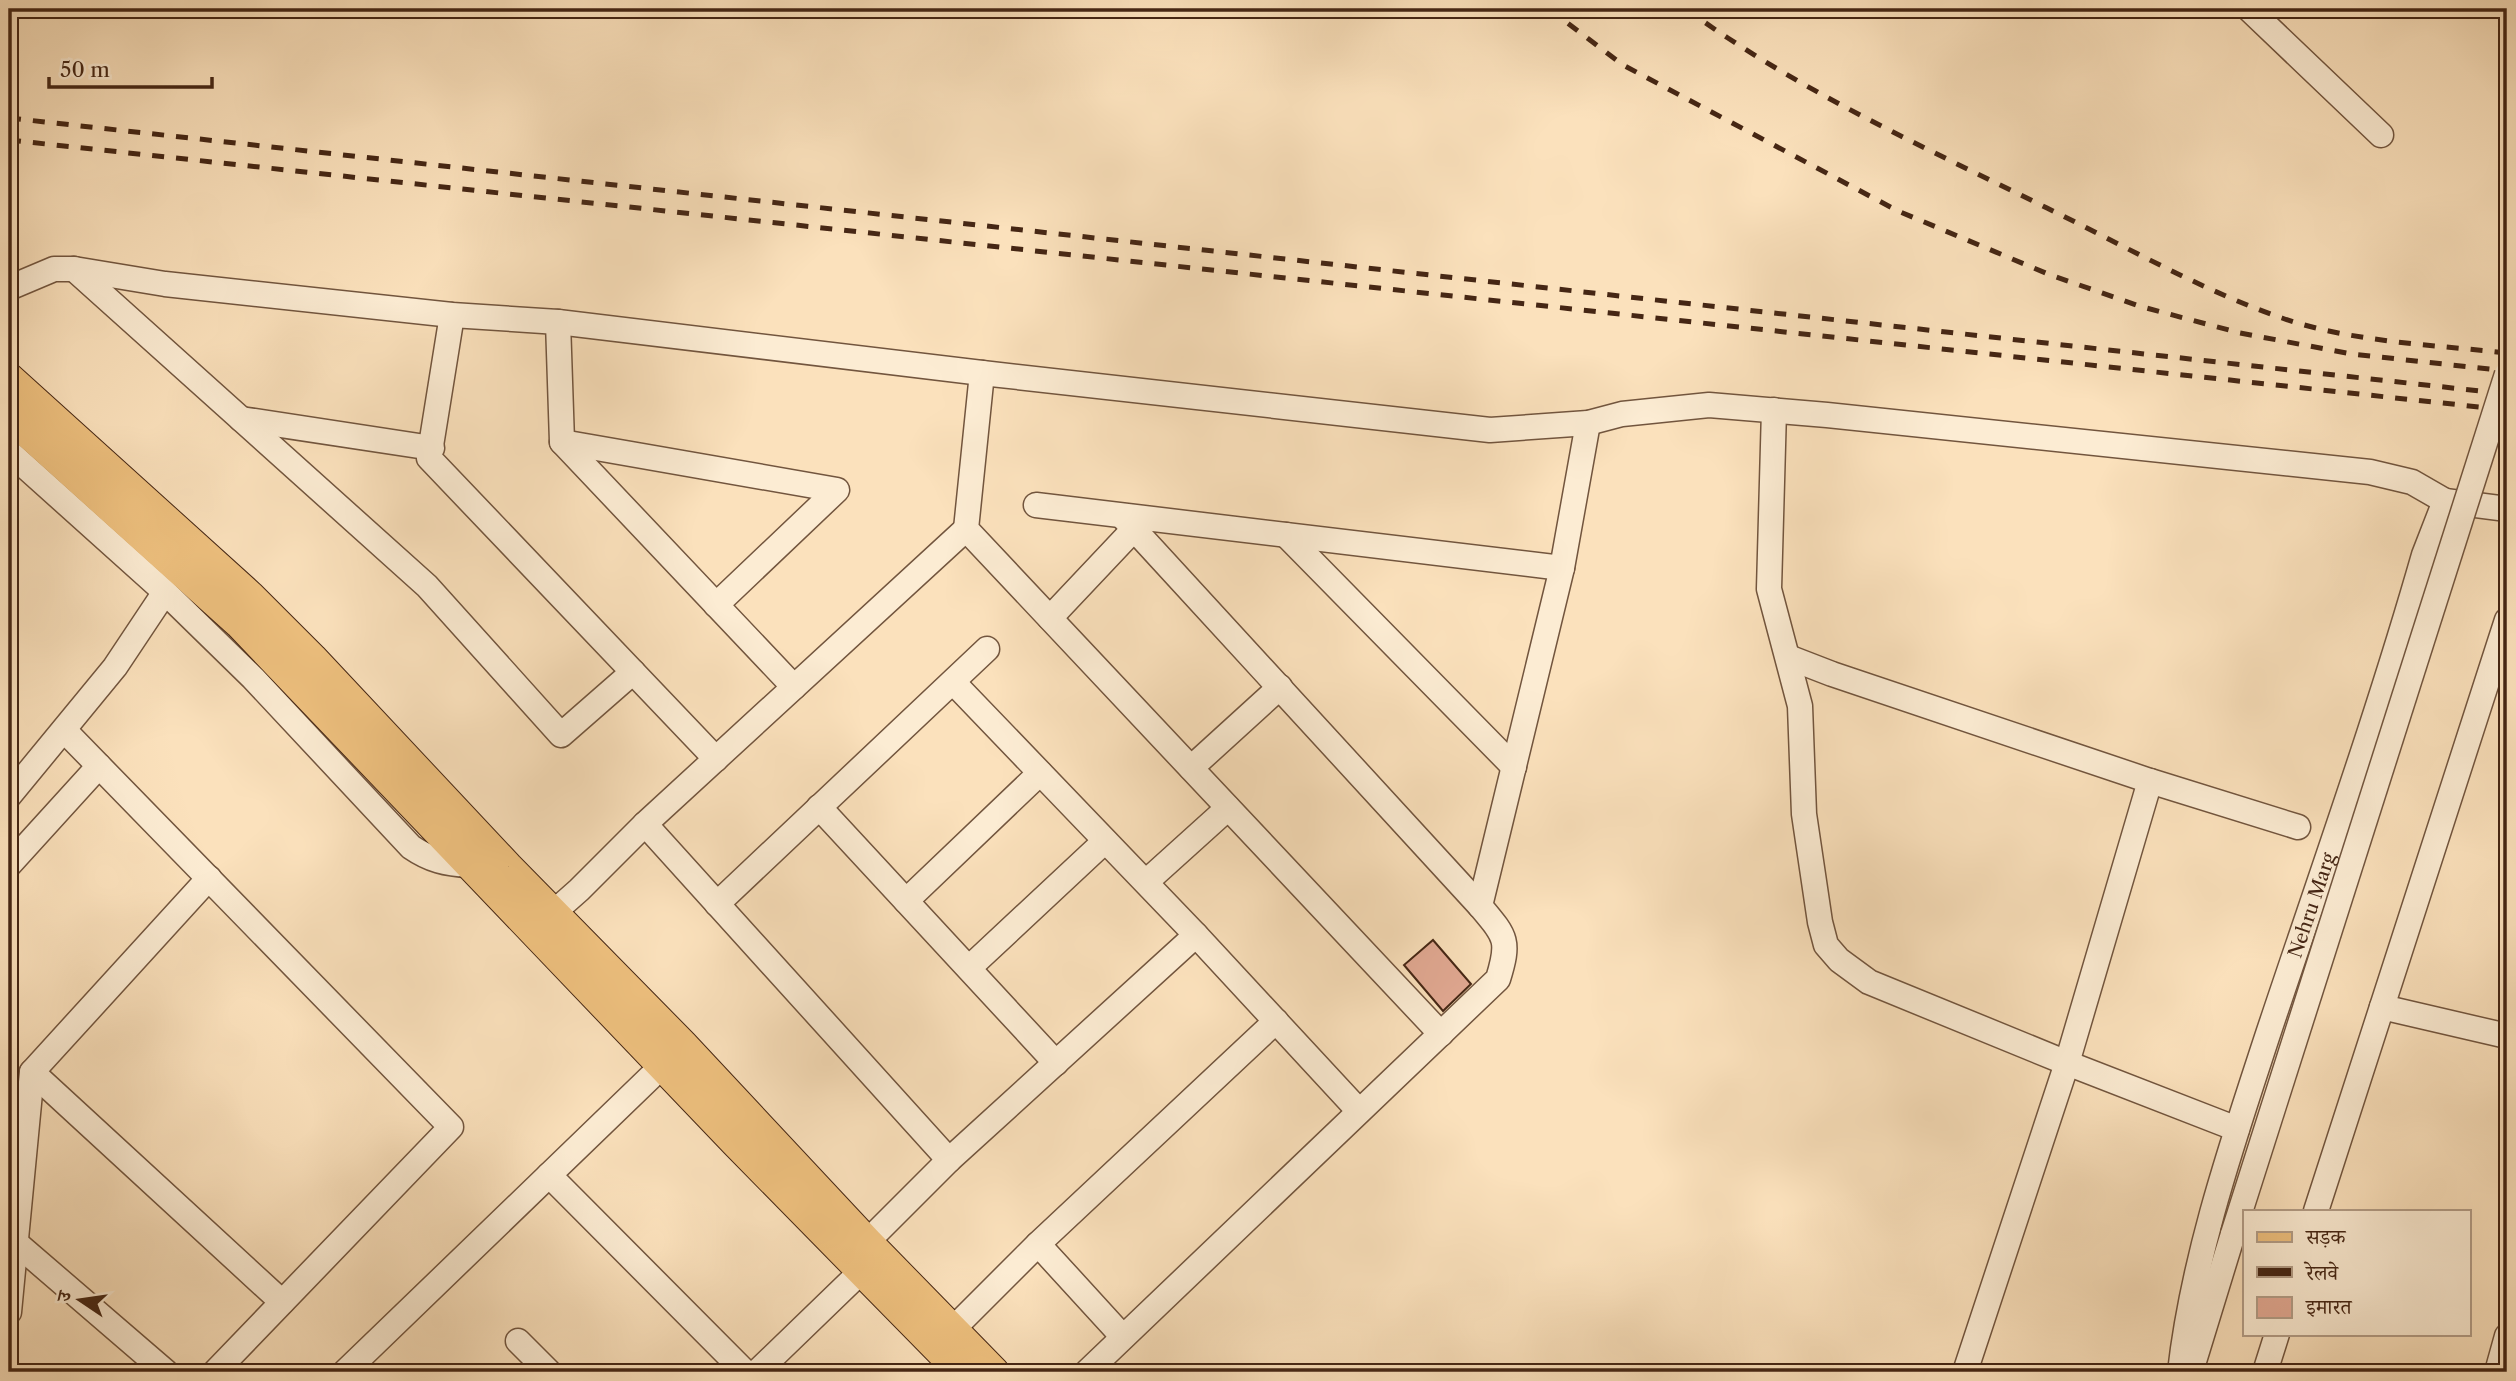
<svg xmlns="http://www.w3.org/2000/svg" width="2516" height="1381" font-family="'Libre Caslon Text','Noto Serif Devanagari',serif">
<style>
.building{fill:#e2a993;stroke:#452614;stroke-width:2}
.lines{fill:none;stroke-linecap:round;stroke-linejoin:round}
.minor-casing{stroke:#72553e;stroke-width:27}
.major-casing{stroke:#452614;stroke-width:32}
.minor{stroke:#fcecd3;stroke-width:24}
.major{stroke:#eec07e;stroke-width:30}
.rail{stroke:#452614;stroke-width:5;stroke-dasharray:12 12;stroke-linecap:butt}
.minor-bridge-casing{stroke:#72553e;stroke-width:27;stroke-linecap:butt}
.minor-bridge{stroke:#fcecd3;stroke-width:24}
.labels{text-anchor:middle;dominant-baseline:central;stroke-width:7;stroke-linejoin:round;paint-order:stroke}
.street-label{font-size:19px;fill:#452614;stroke:#fcecd3}
</style>
<rect width="100%" height="100%" fill="#fbe1bc"/>
<filter id="stains"><feTurbulence type="fractalNoise" baseFrequency=".00286" numOctaves="4"/><feColorMatrix values="0 0 0 0 .2 0 0 0 0 .09 0 0 0 0 .02 0 0 0 .5 -.17"/></filter>
<radialGradient id="worn" r=".72"><stop offset=".6" stop-color="#630" stop-opacity="0"/><stop offset="1" stop-color="#630" stop-opacity=".3"/></radialGradient>
<path class="building" d="M1433,940L1471,984L1443,1011L1404,965Z"/>
<g class="lines">
<g class="minor-casing">
<g id="minor">
<path d="M2249,9L2381,135"/>
<path d="M74,269L427,586L561,735L633,672"/>
<path d="M9,288L54,269H74L165,284L452,315L558,322L982,373L1490,430L1588,423L1622,414L1709,405L1827,415L2370,472L2412,482L2445,501"/>
<path d="M452,315L429,458L716,759"/>
<path d="M558,322L562,442L794,687"/>
<path d="M982,373L966,529L1441,1034"/>
<path d="M1774,410L1769,589L1800,706L1804,814L1820,922L1826,945L1839,960L1869,982L2067,1063L2237,1129"/>
<path d="M241,419L432,448"/>
<path d="M562,442L837,490L716,605"/>
<path d="M9,452L165,592L253,678L411,847C430,860 446,864 469,865"/>
<path d="M1036,505L1562,568"/>
<path d="M1122,516L1480,906"/>
<path d="M1286,535L1514,767"/>
<path d="M1050,618L1134,529"/>
<path d="M1788,657L1832,674L2150,781L2298,827"/>
<path d="M953,682L1196,935L1359,1111"/>
<path d="M64,730L451,1127L215,1372"/>
<path d="M1191,768L1280,687"/>
<path d="M9,796L115,667L165,592"/>
<path d="M819,807L1056,1063"/>
<path d="M645,824L949,1160"/>
<path d="M9,865L99,766"/>
<path d="M1146,882L1228,808"/>
<path d="M906,901L1040,773"/>
<path d="M717,904L987,649"/>
<path d="M553,913L579,890L645,824L966,529"/>
<path d="M969,968L1105,841"/>
<path d="M2382,1007L2507,1036"/>
<path d="M32,1072L282,1302"/>
<path d="M549,1175L745,1372"/>
<path d="M2316,1211L2507,620"/>
<path d="M15,1242L166,1372"/>
<path d="M867,1242L949,1160L1196,935"/>
<path d="M1038,1244L1123,1337"/>
<path d="M9,1312L32,1072L209,878"/>
<path d="M953,1329L1038,1244L1276,1021"/>
<path d="M518,1341L549,1372"/>
<path d="M2191,1371L2233,1234"/>
<path d="M345,1372L662,1066"/>
<path d="M757,1372L875,1258"/>
<path d="M1087,1372L1498,979C1510,940 1506,937 1480,906L1562,568L1588,423"/>
<path d="M1965,1372L2067,1063L2150,781"/>
<path id="s1" d="M2180,1372C2193,1257 2232,1144 2268,1034C2321,875 2378,716 2424,555L2445,501L2507,509"/>
<path d="M2265,1372L2277,1334"/>
<path d="M2497,1372L2507,1336"/>
</g>
</g>
<g class="major-casing">
<path id="major" d="M9,378L250,596L312,658L508,867L682,1044L867,1242L994,1372
M9,416L239,623L736,1143L961,1372"/>
</g>
<use href="#minor" class="minor"/>
<use href="#major" class="major"/>
<path class="rail" d="M1549,9L1623,65L1898,211L2048,274L2139,306L2240,333L2352,354L2507,371
M1686,9C1797,90 1924,147 2047,208C2123,245 2203,291 2282,318C2350,342 2436,345 2507,353
M9,118L2507,394
M9,140L2507,410"/>
<g class="minor-bridge-casing">
<path id="minor-bridge" d="M2233,1234L2507,374"/>
</g>
<use href="#minor-bridge" class="minor-bridge"/>
</g>
<g class="labels">
<g class="street-label">
<text stroke="none"><textPath href="#s1" startOffset="486">Nehru Marg</textPath></text>
</g>
</g>
<rect width="2516" height="1381" fill="none" stroke="#fbe1bc" stroke-width="35"/>
<rect x="10" y="10" width="2495" height="1360" fill="none" stroke="#452614" stroke-width="3.5"/>
<rect x="18" y="18" width="2481" height="1346" fill="none" stroke="#452614" stroke-width="2"/>
<rect x="2243" y="1210" width="228" height="126" fill="#fcecd3" stroke="#b39d87" stroke-width="2"/>
<rect x="2257" y="1232" width="35" height="10" fill="#eec07e" stroke="#b39d87" stroke-width="2"/>
<text x="2306" y="1244" font-size="21" fill="#452614">सड़क</text>
<rect x="2257" y="1267" width="35" height="10" fill="#452614" stroke="#b39d87" stroke-width="2"/>
<text x="2306" y="1280" font-size="21" fill="#452614">रेलवे</text>
<rect x="2257" y="1297" width="35" height="21" fill="#e2a993" stroke="#b39d87" stroke-width="2"/>
<text x="2306" y="1314" font-size="21" fill="#452614">इमारत</text>
<g transform="translate(80 1300) rotate(283)" stroke="#fcecd3" stroke-width="5" paint-order="stroke">
<path d="M0-5L12 26L0 18L-12 26Z" fill="#452614"/>
<text y="-10" font-size="19" font-weight="bold" text-anchor="middle" fill="#452614">उ</text>
</g>
<path d="M49 77v10h163v-10" fill="none" stroke="#452614" stroke-width="3.5"/>
<text x="60" y="77" font-size="21" fill="#452614" stroke="#fcecd3" stroke-width="5" paint-order="stroke">50 m</text>
<rect width="100%" height="100%" filter="url(#stains)"/>
<rect width="100%" height="100%" fill="url(#worn)"/>
</svg>
